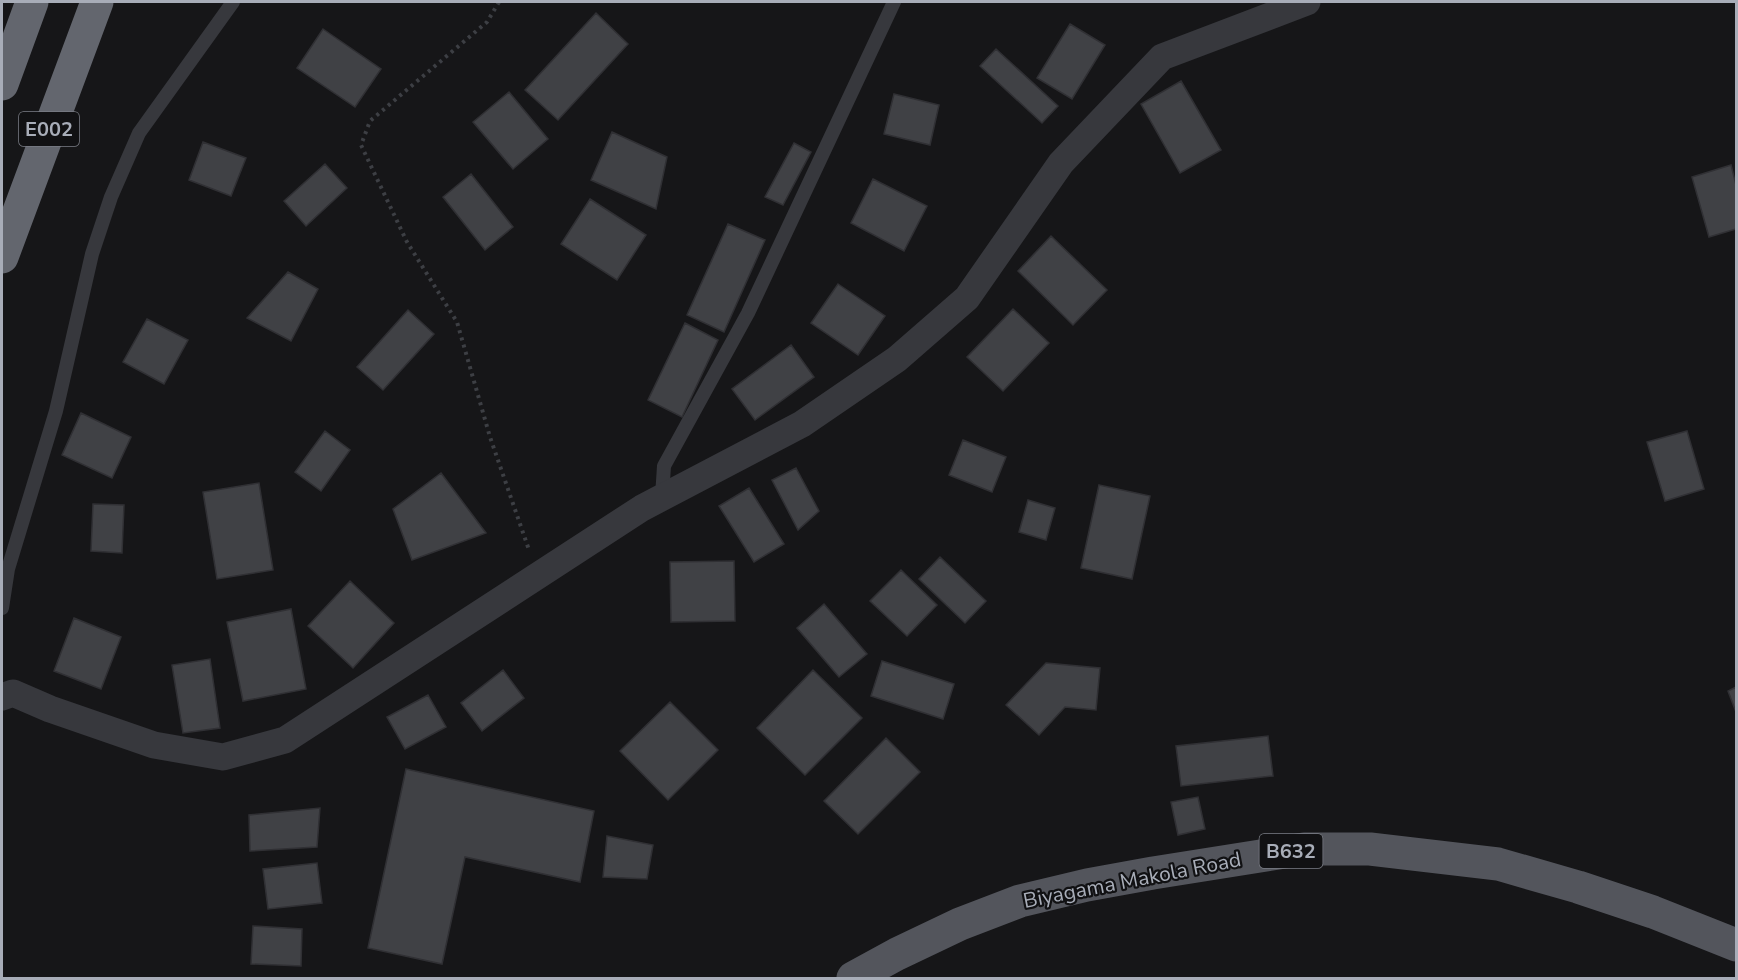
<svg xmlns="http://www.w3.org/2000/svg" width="1738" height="980" font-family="'Nunito Sans',sans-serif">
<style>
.building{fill:#404145;stroke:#303034;stroke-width:1.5}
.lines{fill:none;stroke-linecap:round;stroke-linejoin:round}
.path{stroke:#3d3f44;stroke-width:4;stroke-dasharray:3 4.5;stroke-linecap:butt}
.service{stroke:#37383d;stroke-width:14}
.minor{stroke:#37383d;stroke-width:27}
.primary{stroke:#53555c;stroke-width:33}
.motorway{stroke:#63666e;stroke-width:33}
.labels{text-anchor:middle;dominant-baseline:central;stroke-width:4.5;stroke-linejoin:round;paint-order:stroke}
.shield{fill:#111113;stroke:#7b7e86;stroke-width:1.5}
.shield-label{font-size:20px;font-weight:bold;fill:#a8adb8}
.street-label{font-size:21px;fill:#a8adb8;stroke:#111113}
</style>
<rect width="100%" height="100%" fill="#161618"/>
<path class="building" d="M596,13L628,44L558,120L525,90Z
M1070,24L1105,45L1072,99L1037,78Z
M323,29L381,69L355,107L297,68Z
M996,49L1058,106L1042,123L980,66Z
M1181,81L1221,150L1180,173L1141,104Z
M509,92L548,139L513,169L473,122Z
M894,94L939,105L930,145L884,134Z
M612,132L667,157L656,209L591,180Z
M203,142L246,158L231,196L189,180Z
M794,143L811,152L783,205L765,197Z
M325,164L347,188L306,226L284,201Z
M1731,165L1736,185V229L1709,237L1692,177Z
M471,174L513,227L485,250L443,197Z
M873,179L927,206L904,251L851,223Z
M590,199L646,235L617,280L561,244Z
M728,224L765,240L724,332L687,315Z
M1051,236L1107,290L1073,325L1018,271Z
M288,272L318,289L291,341L247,318Z
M838,284L885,316L858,355L811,323Z
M1013,309L1049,343L1003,391L967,357Z
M408,310L434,334L383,390L357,367Z
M147,319L188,340L164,384L123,362Z
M685,323L718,340L682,417L648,400Z
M791,345L814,377L755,420L732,389Z
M81,413L131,437L112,478L62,455Z
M325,431L350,450L321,491L295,472Z
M1687,431L1704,489L1665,501L1647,442Z
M963,440L1006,457L992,492L949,475Z
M796,468L819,511L798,530L772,480Z
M441,473L486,533L412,560L393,509Z
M259,483L273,570L217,579L203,492Z
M1099,485L1150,496L1132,579L1081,568Z
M749,488L784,544L754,562L719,506Z
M1028,500L1055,508L1046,540L1019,532Z
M93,504L124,505L122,553L91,551Z
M940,557L986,601L965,623L919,579Z
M734,561L735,621L671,622L670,562Z
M901,570L937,605L907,636L870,601Z
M350,581L394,623L353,668L308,626Z
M824,604L867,654L839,677L797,628Z
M291,609L306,689L243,701L227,622Z
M74,618L121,637L101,689L54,671Z
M210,659L220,728L183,733L172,665Z
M882,661L954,684L943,719L871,696Z
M1046,663L1100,668L1096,710L1065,707L1039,735L1006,705Z
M503,670L524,698L482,731L461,703Z
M813,670L862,718L805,775L757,728Z
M1736,687V712L1728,691Z
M428,695L446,727L405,749L387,717Z
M670,702L718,750L668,800L620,751Z
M1268,736L1273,776L1181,786L1176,746Z
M886,738L920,772L858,834L824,801Z
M406,769L594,811L580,882L465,857L442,964L368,948Z
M1198,797L1205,829L1178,835L1171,802Z
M320,808L317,847L250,851L249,815Z
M607,836L653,845L647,879L603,877Z
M317,863L322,903L268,909L263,869Z
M253,926L302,929L301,966L251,964Z"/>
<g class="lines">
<path class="path" d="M499,2L487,22L370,121L361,145L407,242L457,322L490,437L529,550"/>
<path class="service" d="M662,497L664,466L748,313L894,2
M2,608L8,569L56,411L92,254L111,197L139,133L233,2"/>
<path class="minor" d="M2,697L13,693L50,709L154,745L223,757L285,740L642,508L802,424L897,359L967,298L1061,163L1162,57L1307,2"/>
<path class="primary" d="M853,978L897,954L960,924L1020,901L1087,885L1153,873L1304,849H1370L1498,864L1578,887L1653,912L1736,945"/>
<path class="motorway" d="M2,84L32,2
M2,257L97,2"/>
</g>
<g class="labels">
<g class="shield">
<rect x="19" y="112" width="60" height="34" rx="4.5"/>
<rect x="1259.5" y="834" width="63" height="34" rx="4.5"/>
</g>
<g class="shield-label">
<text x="49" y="129">E002</text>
<text x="1291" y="851">B632</text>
</g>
<g class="street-label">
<text transform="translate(1132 880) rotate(-11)">Biyagama Makola Road</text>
</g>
</g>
<rect width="1738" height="980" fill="none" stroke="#a8adb8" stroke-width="6"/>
</svg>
